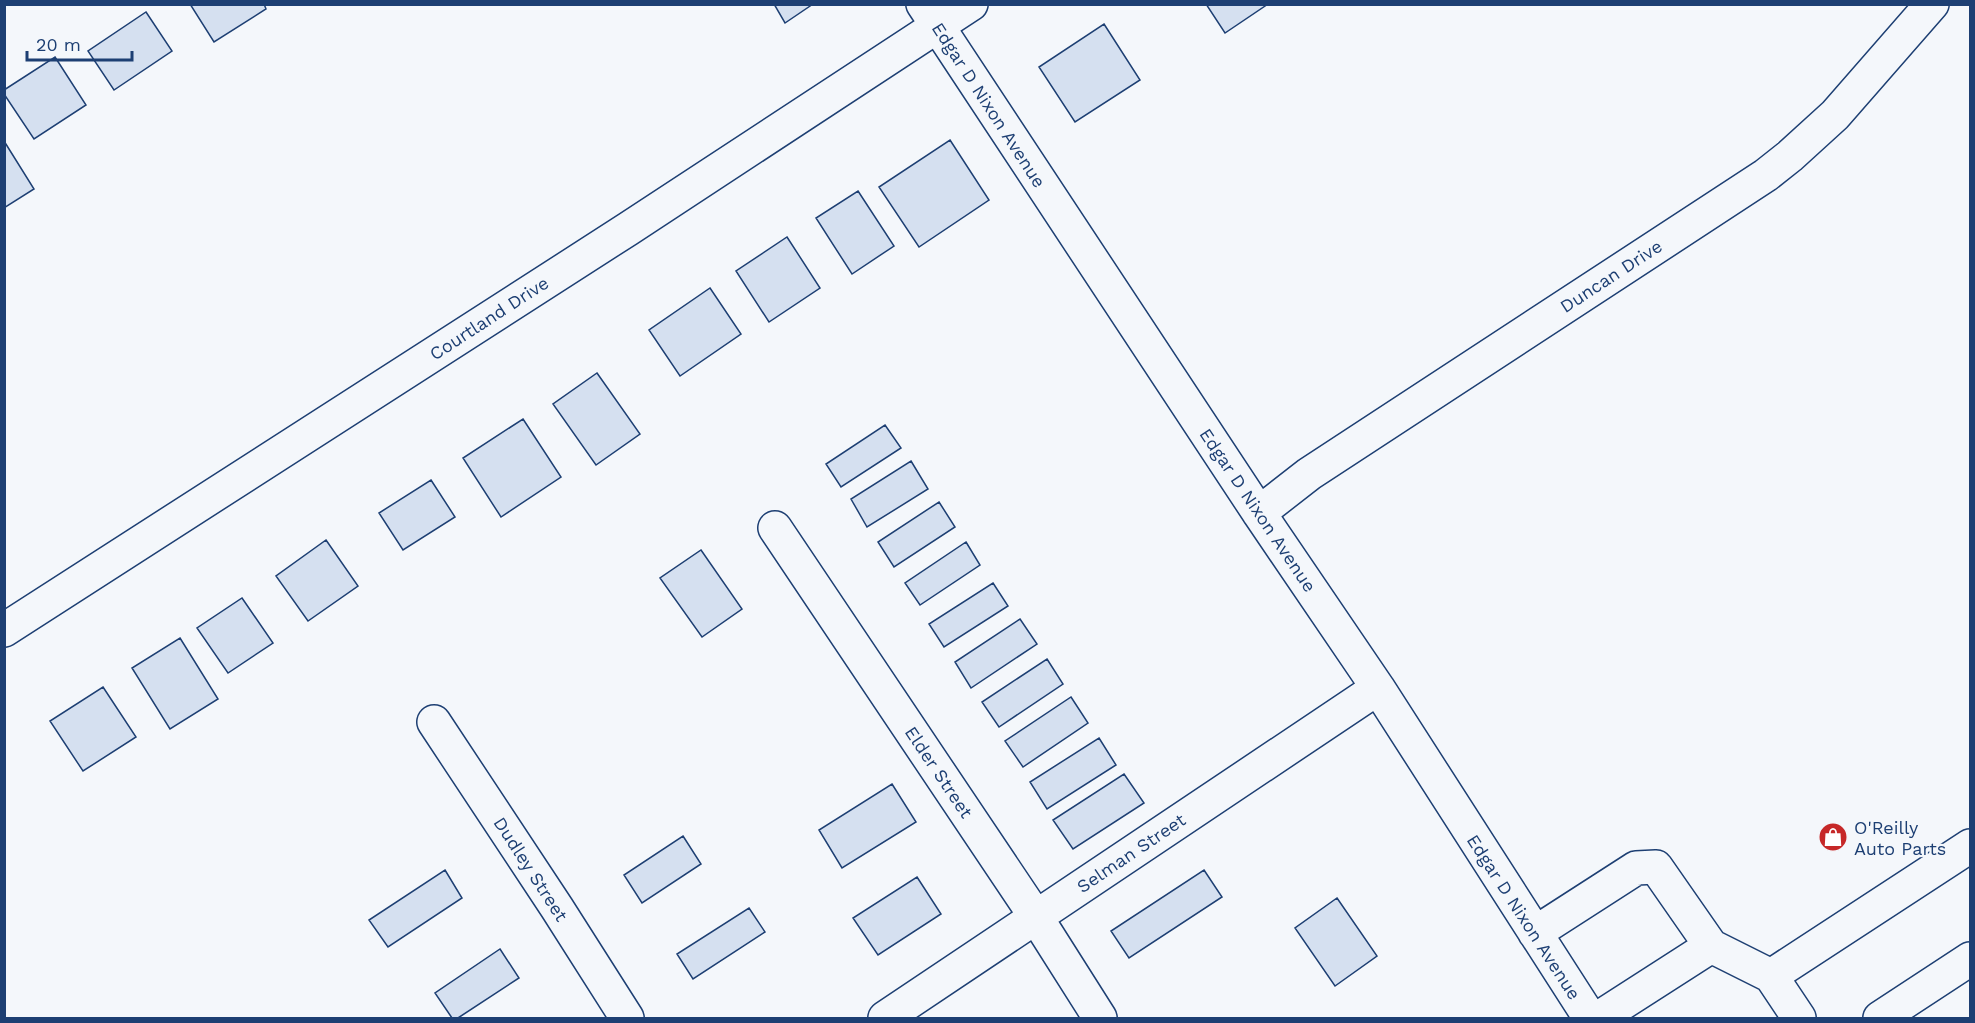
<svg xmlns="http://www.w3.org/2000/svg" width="1975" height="1023" font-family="'Work Sans',sans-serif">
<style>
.building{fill:#d5e0f0;stroke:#1d3f73;stroke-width:1.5}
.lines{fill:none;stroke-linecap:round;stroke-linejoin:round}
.minor-casing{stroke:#1d3f73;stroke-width:36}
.major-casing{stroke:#1d3f73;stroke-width:36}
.minor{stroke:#f4f7fb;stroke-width:33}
.major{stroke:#f4f7fb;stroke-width:33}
.labels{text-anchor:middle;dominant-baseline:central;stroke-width:4.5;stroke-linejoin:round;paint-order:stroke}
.street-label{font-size:18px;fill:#1d3f73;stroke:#f4f7fb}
.poi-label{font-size:18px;fill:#1d3f73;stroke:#f4f7fb;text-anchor:start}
</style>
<rect width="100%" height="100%" fill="#f4f7fb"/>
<path class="building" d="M190,4H264L266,9L214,42Z
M774,4H813L785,23Z
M1206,4H1268L1225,33Z
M146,12L172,51L114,90L88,51Z
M1104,24L1140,80L1075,122L1039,67Z
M55,57L86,105L34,139L4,94V90Z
M950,140L989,200L919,247L879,187Z
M4,141L34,189L4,208Z
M858,191L894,246L852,274L816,218Z
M787,237L820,288L769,322L736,271Z
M710,288L741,334L680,376L649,330Z
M597,373L640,434L596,465L553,404Z
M523,419L561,477L501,517L463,458Z
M885,425L901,448L841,487L826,464Z
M911,461L928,489L867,527L851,499Z
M431,480L455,517L403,550L379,513Z
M939,502L955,527L894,567L878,542Z
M326,540L358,586L308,621L276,576Z
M966,542L980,565L920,605L905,583Z
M701,550L742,609L702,637L660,578Z
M993,583L1008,606L944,647L929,624Z
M242,598L273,643L228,673L197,628Z
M1020,619L1037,644L971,688L955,662Z
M180,638L218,699L170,729L132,668Z
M1047,659L1063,684L999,727L982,702Z
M103,687L136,737L83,771L50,721Z
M1071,697L1088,723L1023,767L1005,741Z
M1099,738L1116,765L1047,809L1030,782Z
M1124,774L1144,803L1073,849L1053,820Z
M892,784L916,822L842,868L819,830Z
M683,836L701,864L642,903L624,875Z
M445,870L462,898L388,947L369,920Z
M1204,870L1222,897L1129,958L1111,931Z
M917,877L941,914L878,955L853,918Z
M1337,898L1377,956L1335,986L1295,928Z
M749,908L765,932L693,979L677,954Z
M500,949L519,978L458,1018H452L435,993Z"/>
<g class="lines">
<g class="minor-casing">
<path id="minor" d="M923,4L1259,513L1378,688L1590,1018
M1259,513L1309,474L1766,175L1790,156L1835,115L1932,4
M775,528L1036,917L1100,1018
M4,630L628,229L971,4
M434,722L557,908L627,1018
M1535,933L1636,868L1656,867L1711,946
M885,1018L1378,688
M1599,1018L1711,946L1771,976
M1799,1018L1771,976L1970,846"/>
</g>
<g class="major-casing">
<path id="major" d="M1880,1018L1970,959"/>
</g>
<use href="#minor" class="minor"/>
<use href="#major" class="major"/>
</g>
<defs>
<g id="shop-disc" transform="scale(1.5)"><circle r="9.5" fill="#c62828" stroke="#f4f7fb"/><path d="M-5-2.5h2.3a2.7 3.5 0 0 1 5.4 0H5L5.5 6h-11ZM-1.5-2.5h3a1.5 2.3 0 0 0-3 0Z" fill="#fff"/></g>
</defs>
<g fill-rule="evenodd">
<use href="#shop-disc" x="1833" y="837"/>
</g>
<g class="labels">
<g class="street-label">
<text transform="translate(989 105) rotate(57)">Edgar D Nixon Avenue</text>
<text transform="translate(1611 276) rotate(-33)">Duncan Drive</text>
<text transform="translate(489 318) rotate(-33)">Courtland Drive</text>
<text transform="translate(1258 510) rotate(56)">Edgar D Nixon Avenue</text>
<text transform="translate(939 772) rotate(56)">Elder Street</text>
<text transform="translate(1131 853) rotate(-34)">Selman Street</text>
<text transform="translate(531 869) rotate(57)">Dudley Street</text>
<text transform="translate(1524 917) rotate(57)">Edgar D Nixon Avenue</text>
</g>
<g class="poi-label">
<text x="1854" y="827">O'Reilly<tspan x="1854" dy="21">Auto Parts</tspan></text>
</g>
</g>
<rect width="1975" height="1023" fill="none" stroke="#1d3f73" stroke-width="12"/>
<path d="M27 51v9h105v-9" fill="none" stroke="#1d3f73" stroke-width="3"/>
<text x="36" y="51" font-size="18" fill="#1d3f73" stroke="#f4f7fb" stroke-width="4.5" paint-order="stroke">20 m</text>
</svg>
